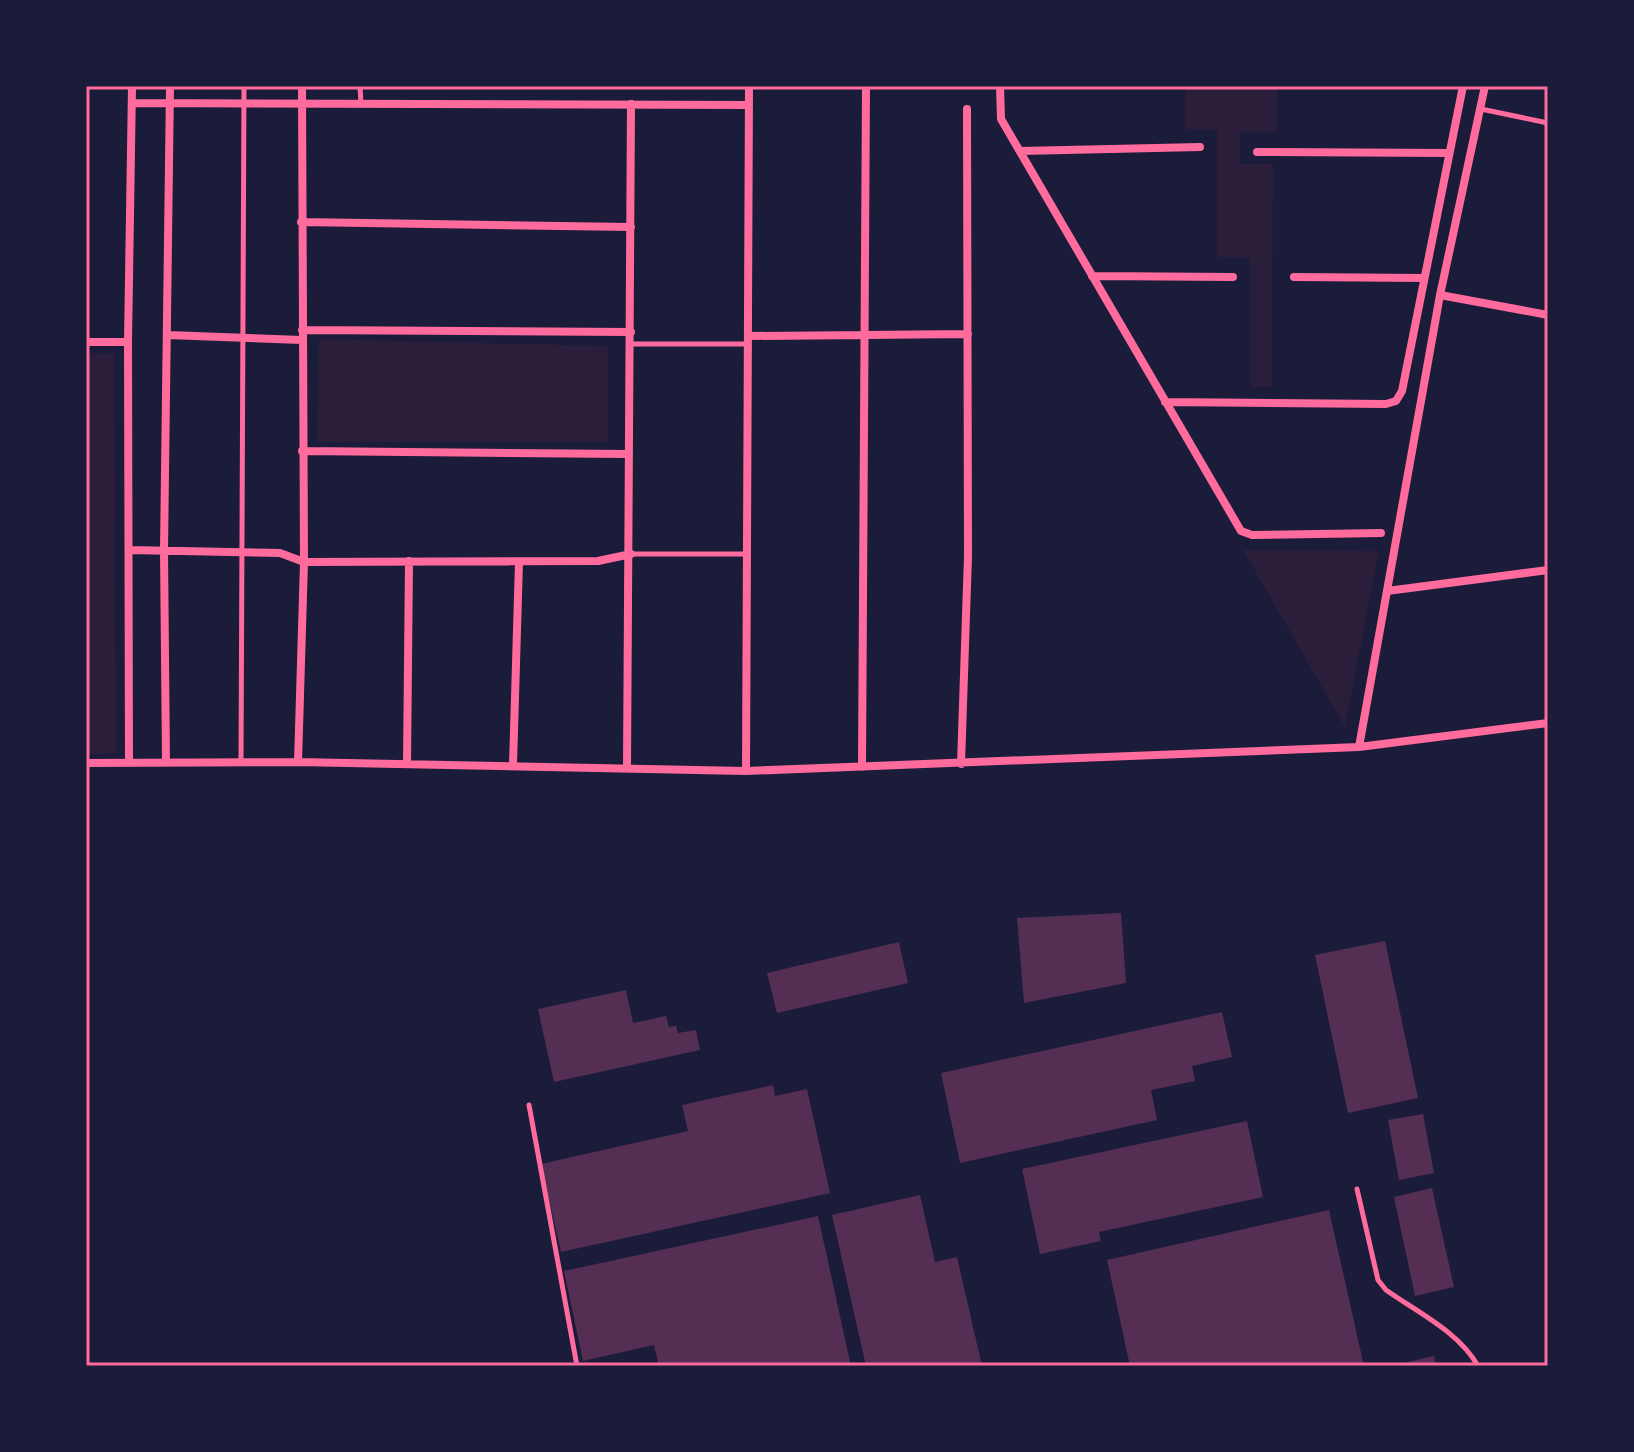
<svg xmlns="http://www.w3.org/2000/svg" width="1634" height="1452" font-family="Mulish,sans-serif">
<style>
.green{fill:#2a1e3b}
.building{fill:#542f53}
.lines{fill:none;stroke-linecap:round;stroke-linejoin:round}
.service{stroke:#ff6b9d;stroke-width:5}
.minor{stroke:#ff6b9d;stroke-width:8}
.neatline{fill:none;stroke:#ff6b9d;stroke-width:3}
</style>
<rect width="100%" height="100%" fill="#1b1b3a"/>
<path class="green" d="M1185,86H1277V132L1240,133V164H1273L1272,387H1250V257H1217V130L1185,129Z
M319,339L608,346V442H317Z
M86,353H114L116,753L86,754Z
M1243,550L1379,551L1345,727Z"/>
<path class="building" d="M1121,913L1126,983L1024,1003L1017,918Z
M1385,941L1418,1098L1348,1113L1315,955Z
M899,942L908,983L777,1013L767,973Z
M626,990L633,1023L666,1016L669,1027L676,1026L678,1033L696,1030L700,1050L554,1082L538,1009Z
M1222,1012L1232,1057L1192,1066L1195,1081L1151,1090L1157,1120L960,1163L941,1073Z
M773,1085L775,1096L807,1089L830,1193L561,1252L541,1164L688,1131L682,1105Z
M1423,1114L1434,1173L1399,1180L1388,1120Z
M1247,1121L1263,1197L1099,1232L1101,1241L1040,1254L1022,1169Z
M1432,1188L1454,1287L1415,1296L1394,1197Z
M920,1195L935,1262L957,1257L982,1366H866L832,1215Z
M1329,1210L1364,1366H1130L1107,1260Z
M818,1216L851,1366H659L654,1345L583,1361L564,1271Z
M1434,1356L1436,1366H1395V1365Z"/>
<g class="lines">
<path class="service" d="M360,86L361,104
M1481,109L1548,123
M630,344H749
M631,554H748
M241,763L244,86
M529,1105L577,1366
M1357,1189L1378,1280L1386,1290C1417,1312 1459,1332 1478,1366"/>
<path class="minor" d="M1000,86L1001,119L1241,531L1252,535L1381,533
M132,103L749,105
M1020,151L1200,147
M1257,152L1449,153
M301,222L631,227
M1092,276L1233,277
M1294,277L1424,278
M1440,295L1548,315
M302,330L631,332
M167,335L302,340
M750,336L968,334
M86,342H128
M1165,402L1386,404L1396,401L1402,391L1463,86
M302,451L628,454
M129,550L280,553L304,562L598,561L631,554
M1387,591L1548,570
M1359,747L1440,295L1485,86
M129,762L128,342L132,86
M166,762L164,550L170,86
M298,762L304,562L302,86
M86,763L298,762L746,771L1359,747L1548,723
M407,764L409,561
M961,764L968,556L967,109
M513,765L519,562
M862,767L866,86
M627,768L631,104
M746,771L749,86"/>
</g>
<rect width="1634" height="1452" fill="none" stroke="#1b1b3a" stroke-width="176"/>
<rect x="88" y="88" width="1458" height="1276" class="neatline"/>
</svg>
